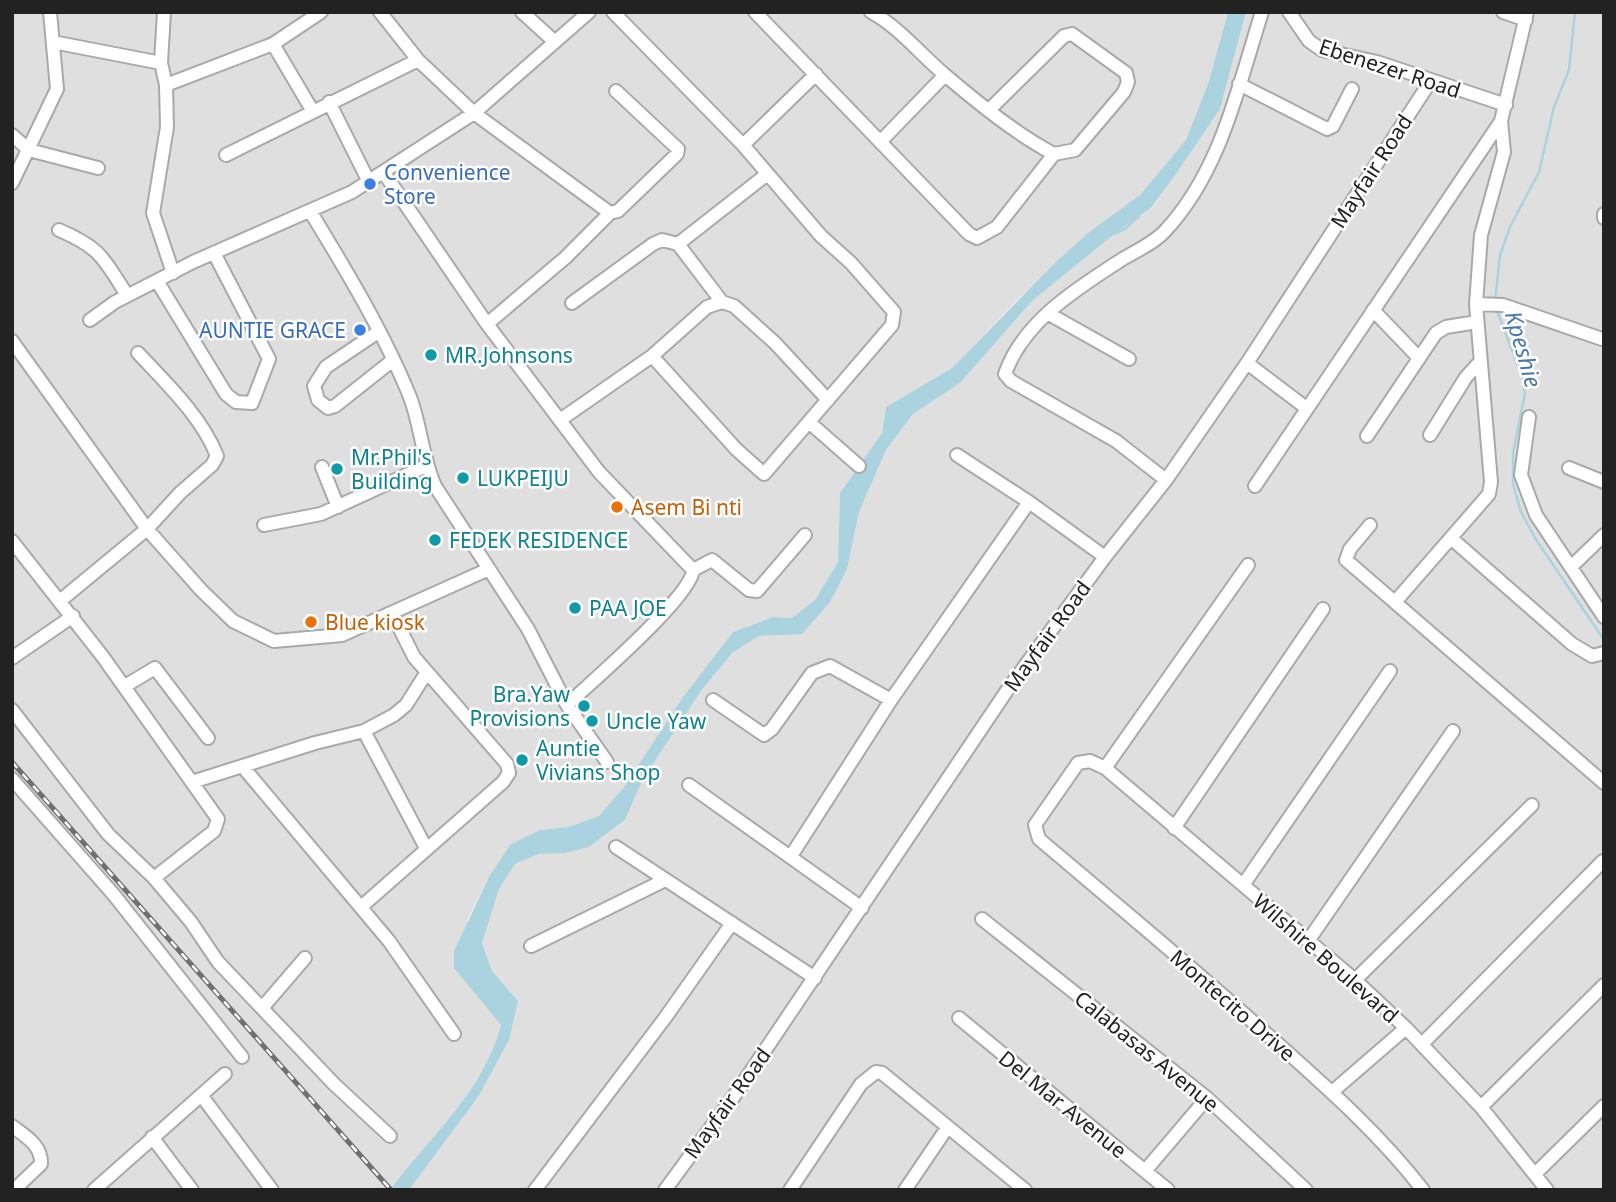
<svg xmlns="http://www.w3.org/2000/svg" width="1616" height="1202" font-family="'Noto Sans',sans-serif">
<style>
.residential{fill:#e0dfdf}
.water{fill:#aad3df}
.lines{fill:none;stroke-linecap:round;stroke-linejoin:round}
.stream{stroke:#aad3df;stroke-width:2.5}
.minor-casing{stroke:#a9a9a9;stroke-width:16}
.minor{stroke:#fff;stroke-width:12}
.rail-casing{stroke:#707070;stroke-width:5}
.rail{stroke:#fff;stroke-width:2.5;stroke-dasharray:8;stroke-linecap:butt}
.shop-dot{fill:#3f7fe0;stroke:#fff;stroke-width:2.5}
.culture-dot{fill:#0f9aa8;stroke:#fff;stroke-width:2.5}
.food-dot{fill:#e8710a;stroke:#fff;stroke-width:2.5}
.labels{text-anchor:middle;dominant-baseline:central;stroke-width:5;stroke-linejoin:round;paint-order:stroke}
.street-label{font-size:21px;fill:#222;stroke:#fff}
.shop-label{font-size:21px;fill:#366cbe;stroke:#fff;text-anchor:start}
.culture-label{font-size:21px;fill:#0d838f;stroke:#fff;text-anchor:start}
.food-label{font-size:21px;fill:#c56008;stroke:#fff;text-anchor:start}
.water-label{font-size:23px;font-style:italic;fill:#4a7aab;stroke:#fff}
</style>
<rect width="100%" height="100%" fill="#f2efe9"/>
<path class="residential" d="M12,12H1228L1209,81L1186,140L1140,195L1017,300L952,368L886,407L882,433L840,493L838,562L815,600L792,618L773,617L733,632L683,697L624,787L599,816L568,827L540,830L511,845L490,875L467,920L501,1025L495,1051L459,1106L390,1190H12Z
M1246,12H1604V1190H409L478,1097L518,1001L492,971L482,943L499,889L515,864L539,854L565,853L589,847L625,821L643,779L701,691L732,653L759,636L802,633L847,569L859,512L886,450L913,414L960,383L1032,301L1118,231L1152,208L1176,174L1220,109Z"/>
<path class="water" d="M1228,12H1246L1220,109L1176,174L1151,208L1118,231L1032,301L960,383L913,414L886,450L859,512L847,569L830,602L802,634L759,636L732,653L701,691L643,779L625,820L589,847L565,853L539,854L515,864L499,889L482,943L492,971L518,1001L509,1040L478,1097L409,1190H390C429,1138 485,1089 501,1025L454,968V951L490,875L511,844L540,830L568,827L599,816L624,787L683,697L733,632L773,617L792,618L815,600L838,562L840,493L882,433L886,407L952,368L1055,263L1088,233L1140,195L1186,140L1209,81Z"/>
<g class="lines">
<path class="stream" d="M1113,234L1125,229L1139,216
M1495,302L1500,255L1510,227L1539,172L1554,107L1569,70L1575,12
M1496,308L1523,379L1525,393L1513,453V484L1521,512L1535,538L1604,640"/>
<g class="minor-casing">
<path id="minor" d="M164,12L161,63L166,85L167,127L153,213L173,273
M380,12L418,60L474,113L610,213L618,211L677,154L678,149L616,91
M522,12L555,42
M613,12L743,145L821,236L851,263L894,312L892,325L764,474L736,449L652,356
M755,12L969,234L977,238L997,227L1054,154
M871,12C899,27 920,54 945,75C978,103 1016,134 1054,154L1075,150L1124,92L1128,82L1126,73L1072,34L1064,36L990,109
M1289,12L1309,41L1322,50L1377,62L1506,105
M1503,12L1526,20
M53,42L161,63
M273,44L312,110
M1239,84L1327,129L1333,126L1352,89
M166,85L273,44L321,12
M329,102L369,182
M12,135L29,150L98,168
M880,142L945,75
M743,145L816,74
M226,155L418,60
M384,173L487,324L599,472L693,570
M12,183L57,89L50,12
M310,211C346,270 384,333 410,397C421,426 422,457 435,486L528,629L567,705C590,683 692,596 693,570L712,560L749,590L757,591L805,535
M1604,214V218
M59,230C101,248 103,258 127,295
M678,244L766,175
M157,281L226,394L236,402L252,403L269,359L214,253
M572,303L653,244L662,240L678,244L722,302L734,306L775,343L828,400
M1476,304L1503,305L1602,339
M1373,310L1419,358
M1049,314L1129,359
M90,320L115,302L193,262L352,192L474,113L589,12
M487,324L565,258L610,213
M378,332L326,367L314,386L318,400L328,408L335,406L393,360
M12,341L147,529L201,590L233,621L274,641L342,635L489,569
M1247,363L1305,407
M1529,417L1521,475L1536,515L1604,617
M560,420L652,356L707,307L722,302
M810,423L859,466
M1430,435L1466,377L1479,363
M1367,436L1436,333L1446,327L1477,322
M957,455L1029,502L1105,557
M322,467L338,507
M1569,468L1604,482
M1166,480L1116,441L1011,381L1005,374C1023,322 1076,289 1121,260C1136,251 1154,243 1165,231C1221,171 1238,87 1262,12
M1255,486L1501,121L1527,12
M264,525L321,514L426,466
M1370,525L1350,549L1346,560L1604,783
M1452,539L1572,644L1592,656L1604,653
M12,541L103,657L218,819L214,831L154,878
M1571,567L1604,535
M61,600L147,529L180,493L212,465L217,456C202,417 166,383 138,353
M1395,602L1489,494L1491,482L1476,304L1481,235L1504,152L1501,121
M12,658L73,616
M125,686L155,668L208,738
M713,700L764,735L772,729L812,673L830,666L891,700
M567,705L607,762
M12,710L108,834L154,878L191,922L218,962L334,1084L390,1136
M364,731L426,848
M243,767L389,941L454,1034
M1105,768L1248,565
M12,779L114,895L242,1057
M192,782L315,743L364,731L394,715L406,705L427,672
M689,785L862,908
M1174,828L1323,609
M616,847L815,978
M791,856L891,700L1029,502
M1243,885L1390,671
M361,907L503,782L509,773L507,764L414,657L392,613
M982,919L1207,1098L1306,1190
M1308,941L1453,731
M531,946L665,880
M1355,980L1532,805
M262,1008L305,958
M959,1018L1168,1190
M1422,1044L1603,861
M1332,1092L1406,1028
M201,1095L272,1190
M1481,1107L1604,985
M12,1126C25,1136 42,1145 41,1164L14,1190
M152,1137L192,1190
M1145,1171L1207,1098
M1535,1174L1604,1106
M94,1190L225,1074
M535,1190L665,1018L732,923
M665,1190L737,1092L1008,689L1105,557L1166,480L1247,363L1430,82
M790,1190L861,1084L876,1072L882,1073L1025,1190
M905,1190L947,1128
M1423,1190C1378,1132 1324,1085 1269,1036C1194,969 1116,904 1039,839L1035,825L1078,763L1090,761L1105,768L1355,980L1406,1028L1481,1107L1547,1190"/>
</g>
<use href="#minor" class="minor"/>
<g class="rail-casing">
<path id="rail" d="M12,762L391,1190"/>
</g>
<use href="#rail" class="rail"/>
</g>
<g class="shop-dot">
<circle cx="370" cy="184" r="7"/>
<circle cx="360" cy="330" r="7"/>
</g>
<g class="culture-dot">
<circle cx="431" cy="355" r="7"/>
<circle cx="337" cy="469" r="7"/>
<circle cx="463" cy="478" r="7"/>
<circle cx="435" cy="540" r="7"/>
<circle cx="575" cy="608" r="7"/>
<circle cx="584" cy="706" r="7"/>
<circle cx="592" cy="721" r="7"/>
<circle cx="522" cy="760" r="7"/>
</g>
<g class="food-dot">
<circle cx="617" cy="507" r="7"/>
<circle cx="311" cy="622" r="7"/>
</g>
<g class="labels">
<g class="street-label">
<text transform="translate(1390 68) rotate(18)">Ebenezer Road</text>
<text transform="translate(1371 171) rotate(-57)">Mayfair Road</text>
<text transform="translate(1047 636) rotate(-54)">Mayfair Road</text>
<text transform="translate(1326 958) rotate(41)">Wilshire Boulevard</text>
<text transform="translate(1233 1005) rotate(41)">Montecito Drive</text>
<text transform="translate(1147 1051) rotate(39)">Calabasas Avenue</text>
<text transform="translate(727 1103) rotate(-54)">Mayfair Road</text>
<text transform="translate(1063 1104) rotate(39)">Del Mar Avenue</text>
</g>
<g class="shop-label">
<text x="384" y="172">Convenience<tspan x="384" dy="24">Store</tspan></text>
<text x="346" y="330" text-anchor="end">AUNTIE GRACE</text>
</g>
<g class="culture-label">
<text x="445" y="355">MR.Johnsons</text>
<text x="351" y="457">Mr.Phil's<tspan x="351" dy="24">Building</tspan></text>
<text x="477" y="478">LUKPEIJU</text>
<text x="449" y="540">FEDEK RESIDENCE</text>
<text x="589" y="608">PAA JOE</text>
<text x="570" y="694" text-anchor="end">Bra.Yaw<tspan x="570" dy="24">Provisions</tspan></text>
<text x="606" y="721">Uncle Yaw</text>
<text x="536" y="748">Auntie<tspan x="536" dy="24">Vivians Shop</tspan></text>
</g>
<g class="food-label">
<text x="631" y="507">Asem Bi nti</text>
<text x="325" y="622">Blue kiosk</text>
</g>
<g class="water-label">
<text transform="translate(1524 349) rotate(74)">Kpeshie</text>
</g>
</g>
<rect width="1616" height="1202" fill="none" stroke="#222222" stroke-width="28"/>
</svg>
